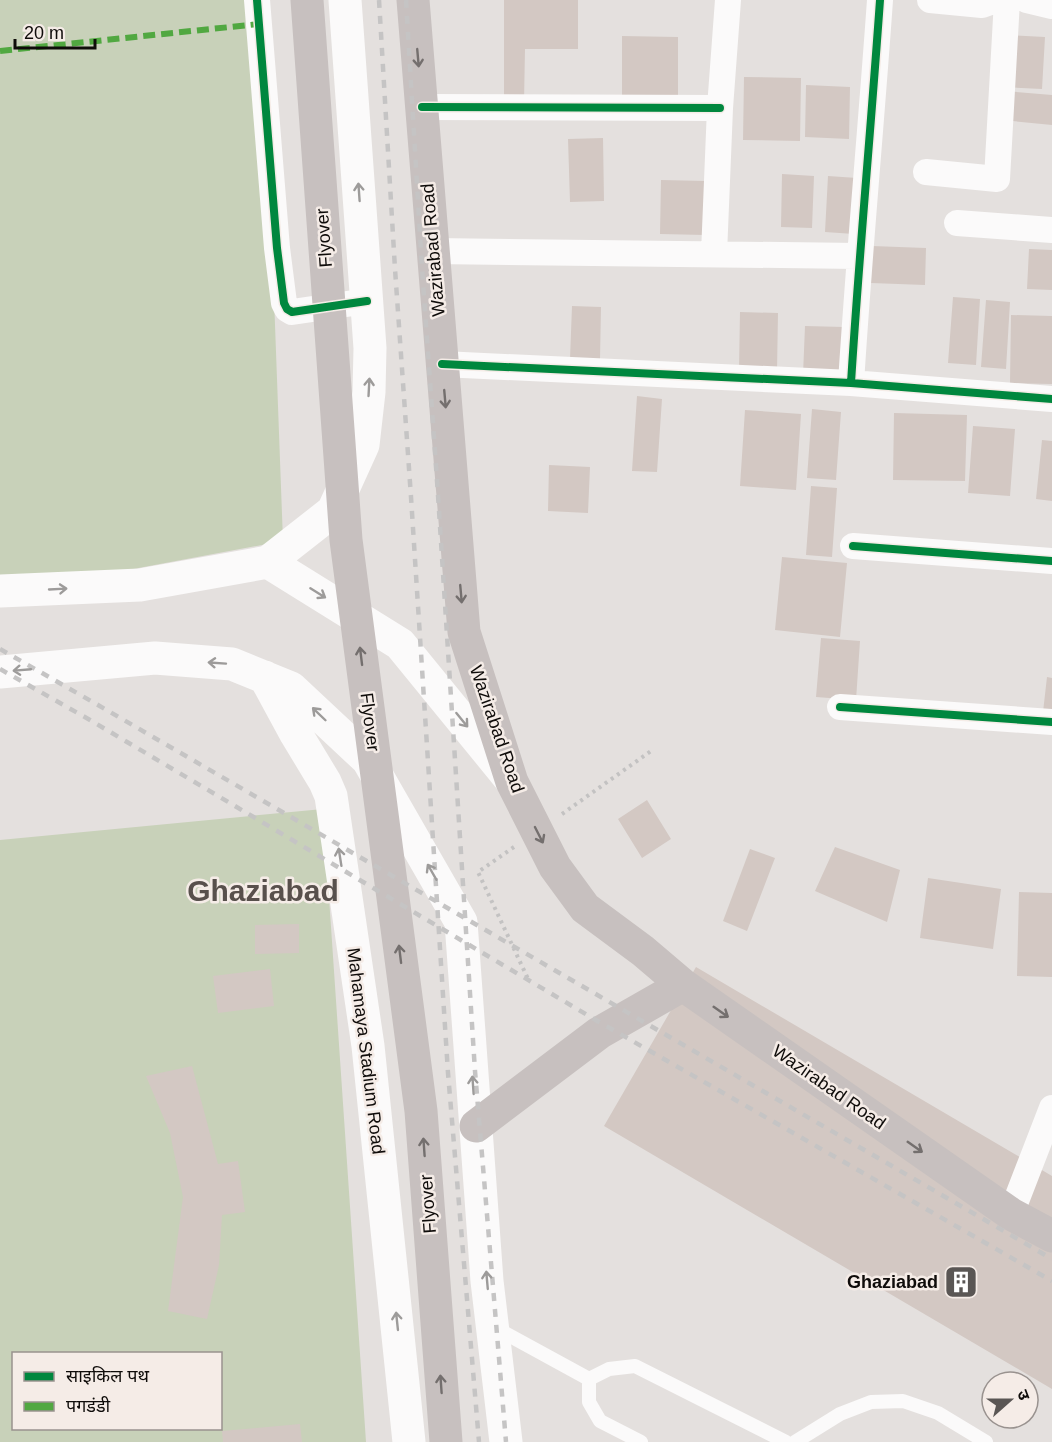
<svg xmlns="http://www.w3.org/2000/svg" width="1052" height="1442" font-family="Helvetica,'Noto Sans Devanagari',sans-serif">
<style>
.green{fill:#c8d1b9;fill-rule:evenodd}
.building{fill:#d3c8c3}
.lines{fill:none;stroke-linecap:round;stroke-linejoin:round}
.path{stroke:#c3c2c2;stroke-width:4;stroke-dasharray:3 4.5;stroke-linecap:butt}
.service{stroke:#fbfafa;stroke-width:14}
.minor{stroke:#fbfafa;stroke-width:26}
.secondary{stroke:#fbfafa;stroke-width:33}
.trunk{stroke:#c7c0bf;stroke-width:33}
.rail{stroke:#c5c4c4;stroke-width:4.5;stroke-dasharray:8 8;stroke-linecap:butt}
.quiet{stroke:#51a841;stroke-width:6;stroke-dasharray:12 6;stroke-linecap:butt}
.cycleway-casing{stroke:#f5ece7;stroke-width:11}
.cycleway{stroke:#00873e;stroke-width:8}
.oneway{stroke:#746f6e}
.oneway2{stroke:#9d9b9a}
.labels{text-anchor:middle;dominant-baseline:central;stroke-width:5;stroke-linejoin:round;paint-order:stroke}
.street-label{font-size:18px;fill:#0f0c0a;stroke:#f5ece7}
.poi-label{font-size:18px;font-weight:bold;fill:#0f0c0a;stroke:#f5ece7;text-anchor:end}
.town-label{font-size:30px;font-weight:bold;fill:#58504c;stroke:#f5ece7}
</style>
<rect width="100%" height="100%" fill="#e4e0de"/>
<path class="green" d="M0,0H263L283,541L0,594Z
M323,809L366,1442H0V840ZM14,1354H220V1428H14Z"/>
<path class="building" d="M504,0H578V49H525L524,102H504Z
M1007,35L1045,37L1042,89L1004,87Z
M622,36L678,37V100H622Z
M744,77L801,78L800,141L743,140Z
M806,85L850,87L849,139L805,137Z
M1005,91L1052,95V125L1002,120Z
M603,138L604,201L570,202L568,139Z
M782,174L814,176L812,228L781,227Z
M828,176L857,178L854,234L825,232Z
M661,180L706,181L705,235L660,234Z
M872,246L926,248L925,285L871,283Z
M1029,249L1052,250V290L1027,289Z
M953,297L980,299L976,365L948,363Z
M986,300L1010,302L1006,369L981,367Z
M572,306L601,307L600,359H570Z
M740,312L778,313L777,371L739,370Z
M1011,315L1052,316V384L1010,383Z
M805,326L844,327L842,376L803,375Z
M637,396L662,399L657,472L632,471Z
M812,409L841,412L836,480L807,478Z
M745,410L801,414L796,490L740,486Z
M894,413L967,415L965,481L893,480Z
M973,426L1015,429L1010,496L968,493Z
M1042,440L1052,441V501L1036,499Z
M549,465L590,467L588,513L548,511Z
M811,486L837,488L832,557L806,555Z
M782,557L847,563L840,637L775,630Z
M821,638L860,641L856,700L816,697Z
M1047,677L1052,678V714L1043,712Z
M647,800L671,839L642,858L618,819Z
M835,847L900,870L887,922L815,891Z
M750,849L775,858L747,931L723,921Z
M928,878L1001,889L993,949L920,938Z
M1019,892L1052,893V977L1017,976Z
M299,924V953L255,954V925Z
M696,967L1052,1176V1389L604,1126Z
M270,969L274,1006L218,1013L213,976Z
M192,1066L218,1164L238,1161L245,1212L222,1215L219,1265L207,1319L168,1311L183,1197L170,1133L146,1076Z
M300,1424L302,1442H223L222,1431Z"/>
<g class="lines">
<path class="path" d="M562,814L651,751
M514,847L478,872L529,981"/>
<path class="service" d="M494,1327L589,1379L609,1369L635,1366L786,1442
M589,1379V1402L600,1421L641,1442
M795,1442L840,1414L871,1402L903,1401L938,1413L986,1442"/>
<path class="minor" d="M257,0L277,248L284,303L287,309L292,312L367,301
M930,0L982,5L996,0
M1027,0L1052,6
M422,107L720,108
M926,172L997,179L1007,0
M957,223L1052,230
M433,251L859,256
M714,254L720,108L728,0
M442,364L851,383L1052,399
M851,383C859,255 871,128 880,0
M853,546L1052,561
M840,707L1052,722
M1011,1214L1052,1108"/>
<path class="secondary" d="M268,562L400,644L511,780
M0,591L140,585L268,562L333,511L363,445L369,392L370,348L345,0
M0,672L155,658L232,664L291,688L368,760L461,922L487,1281L506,1442
M265,677L296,734L325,782L331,796L368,1046L409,1442"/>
<path class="trunk" d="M307,0L346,540L421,1111L446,1442
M413,0L464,632L512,782L555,867L585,908L643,951L683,985L1011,1214L1052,1236
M476,1126L599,1033L683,985"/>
<path class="rail" d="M379,0L395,269L411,497L448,1073L479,1442
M406,0L422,268L438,495L475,1071L506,1442
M0,649L98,705L1052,1259
M0,669L90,720L594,1019L1052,1281"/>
<path class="quiet" d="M0,51L259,24"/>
<g class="cycleway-casing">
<path id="cycleway" d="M257,0L277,248L284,303L287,309L292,312L367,301
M422,107L720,108
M442,364L851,383L1052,399
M851,383C859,255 871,128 880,0
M853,546L1052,561
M840,707L1052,722"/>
</g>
<use href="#cycleway" class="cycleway"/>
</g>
<defs><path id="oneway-shaft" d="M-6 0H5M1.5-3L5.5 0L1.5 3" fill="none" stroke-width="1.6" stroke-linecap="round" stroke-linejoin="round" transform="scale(1.5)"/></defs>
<g class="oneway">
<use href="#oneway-shaft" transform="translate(418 58) rotate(85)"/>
<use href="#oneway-shaft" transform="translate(445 399) rotate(85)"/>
<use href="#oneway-shaft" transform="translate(461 594) rotate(85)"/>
<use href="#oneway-shaft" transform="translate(361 656) rotate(-97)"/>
<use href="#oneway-shaft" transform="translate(539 835) rotate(63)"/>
<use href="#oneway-shaft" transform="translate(400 954) rotate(-97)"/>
<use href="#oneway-shaft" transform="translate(721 1012) rotate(35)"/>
<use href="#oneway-shaft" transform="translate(424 1147) rotate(-94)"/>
<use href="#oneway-shaft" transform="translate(915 1147) rotate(35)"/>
<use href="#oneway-shaft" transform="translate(441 1384) rotate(-94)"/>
</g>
<g class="oneway2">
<use href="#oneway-shaft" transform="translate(359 192) rotate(-94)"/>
<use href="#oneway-shaft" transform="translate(369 387) rotate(-87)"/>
<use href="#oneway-shaft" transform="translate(58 589) rotate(-3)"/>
<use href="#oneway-shaft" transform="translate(318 593) rotate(32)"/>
<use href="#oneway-shaft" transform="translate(217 663) rotate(-176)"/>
<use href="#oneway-shaft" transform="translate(22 670) rotate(175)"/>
<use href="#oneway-shaft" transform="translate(319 714) rotate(-136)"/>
<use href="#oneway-shaft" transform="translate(462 720) rotate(51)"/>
<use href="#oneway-shaft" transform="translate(340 857) rotate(-99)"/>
<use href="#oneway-shaft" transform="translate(432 872) rotate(-120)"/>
<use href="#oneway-shaft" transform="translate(473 1085) rotate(-94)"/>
<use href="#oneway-shaft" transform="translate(487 1280) rotate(-95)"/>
<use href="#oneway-shaft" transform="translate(397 1321) rotate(-96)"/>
</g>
<defs>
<g id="building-square" transform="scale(1.725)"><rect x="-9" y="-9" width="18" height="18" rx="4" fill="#5a5654" stroke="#f5ece7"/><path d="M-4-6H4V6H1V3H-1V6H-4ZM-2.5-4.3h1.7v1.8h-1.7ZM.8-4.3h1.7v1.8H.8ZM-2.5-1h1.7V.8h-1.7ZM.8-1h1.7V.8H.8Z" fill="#fff"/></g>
</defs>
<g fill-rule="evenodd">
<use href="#building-square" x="961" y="1282"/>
</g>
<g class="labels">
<g class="street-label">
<text transform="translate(324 238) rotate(-94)">Flyover</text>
<text transform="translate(433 250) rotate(-95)">Wazirabad Road</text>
<text transform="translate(370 722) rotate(83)">Flyover</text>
<text transform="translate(497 729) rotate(71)">Wazirabad Road</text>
<text transform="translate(366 1051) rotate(83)">Mahamaya Stadium Road</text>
<text transform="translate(829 1087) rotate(35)">Wazirabad Road</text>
<text transform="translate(428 1204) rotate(-94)">Flyover</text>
</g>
<g class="poi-label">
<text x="938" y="1282">Ghaziabad</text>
</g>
<g class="town-label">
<text x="263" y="890">Ghaziabad</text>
</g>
</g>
<rect x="12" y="1352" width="210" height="78" fill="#f5ece7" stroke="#99928f" stroke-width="1.5"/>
<rect x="24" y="1372" width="30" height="9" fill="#00873e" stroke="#99928f" stroke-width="1.5"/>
<text x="66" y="1382" font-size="18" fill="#0f0c0a">साइकिल पथ</text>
<rect x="24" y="1402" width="30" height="9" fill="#51a841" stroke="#99928f" stroke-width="1.5"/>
<text x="66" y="1412" font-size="18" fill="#0f0c0a">पगडंडी</text>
<g transform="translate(1010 1400) rotate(69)"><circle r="28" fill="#f5ece7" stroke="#99928f" stroke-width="1.5"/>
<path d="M0-4.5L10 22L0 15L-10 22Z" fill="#5a5654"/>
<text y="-9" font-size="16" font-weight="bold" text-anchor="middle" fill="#0f0c0a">उ</text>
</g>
<path d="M15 39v9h80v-9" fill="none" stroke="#0f0c0a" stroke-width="3"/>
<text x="24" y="39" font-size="18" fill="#0f0c0a" stroke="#f5ece7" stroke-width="4.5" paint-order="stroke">20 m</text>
</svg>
